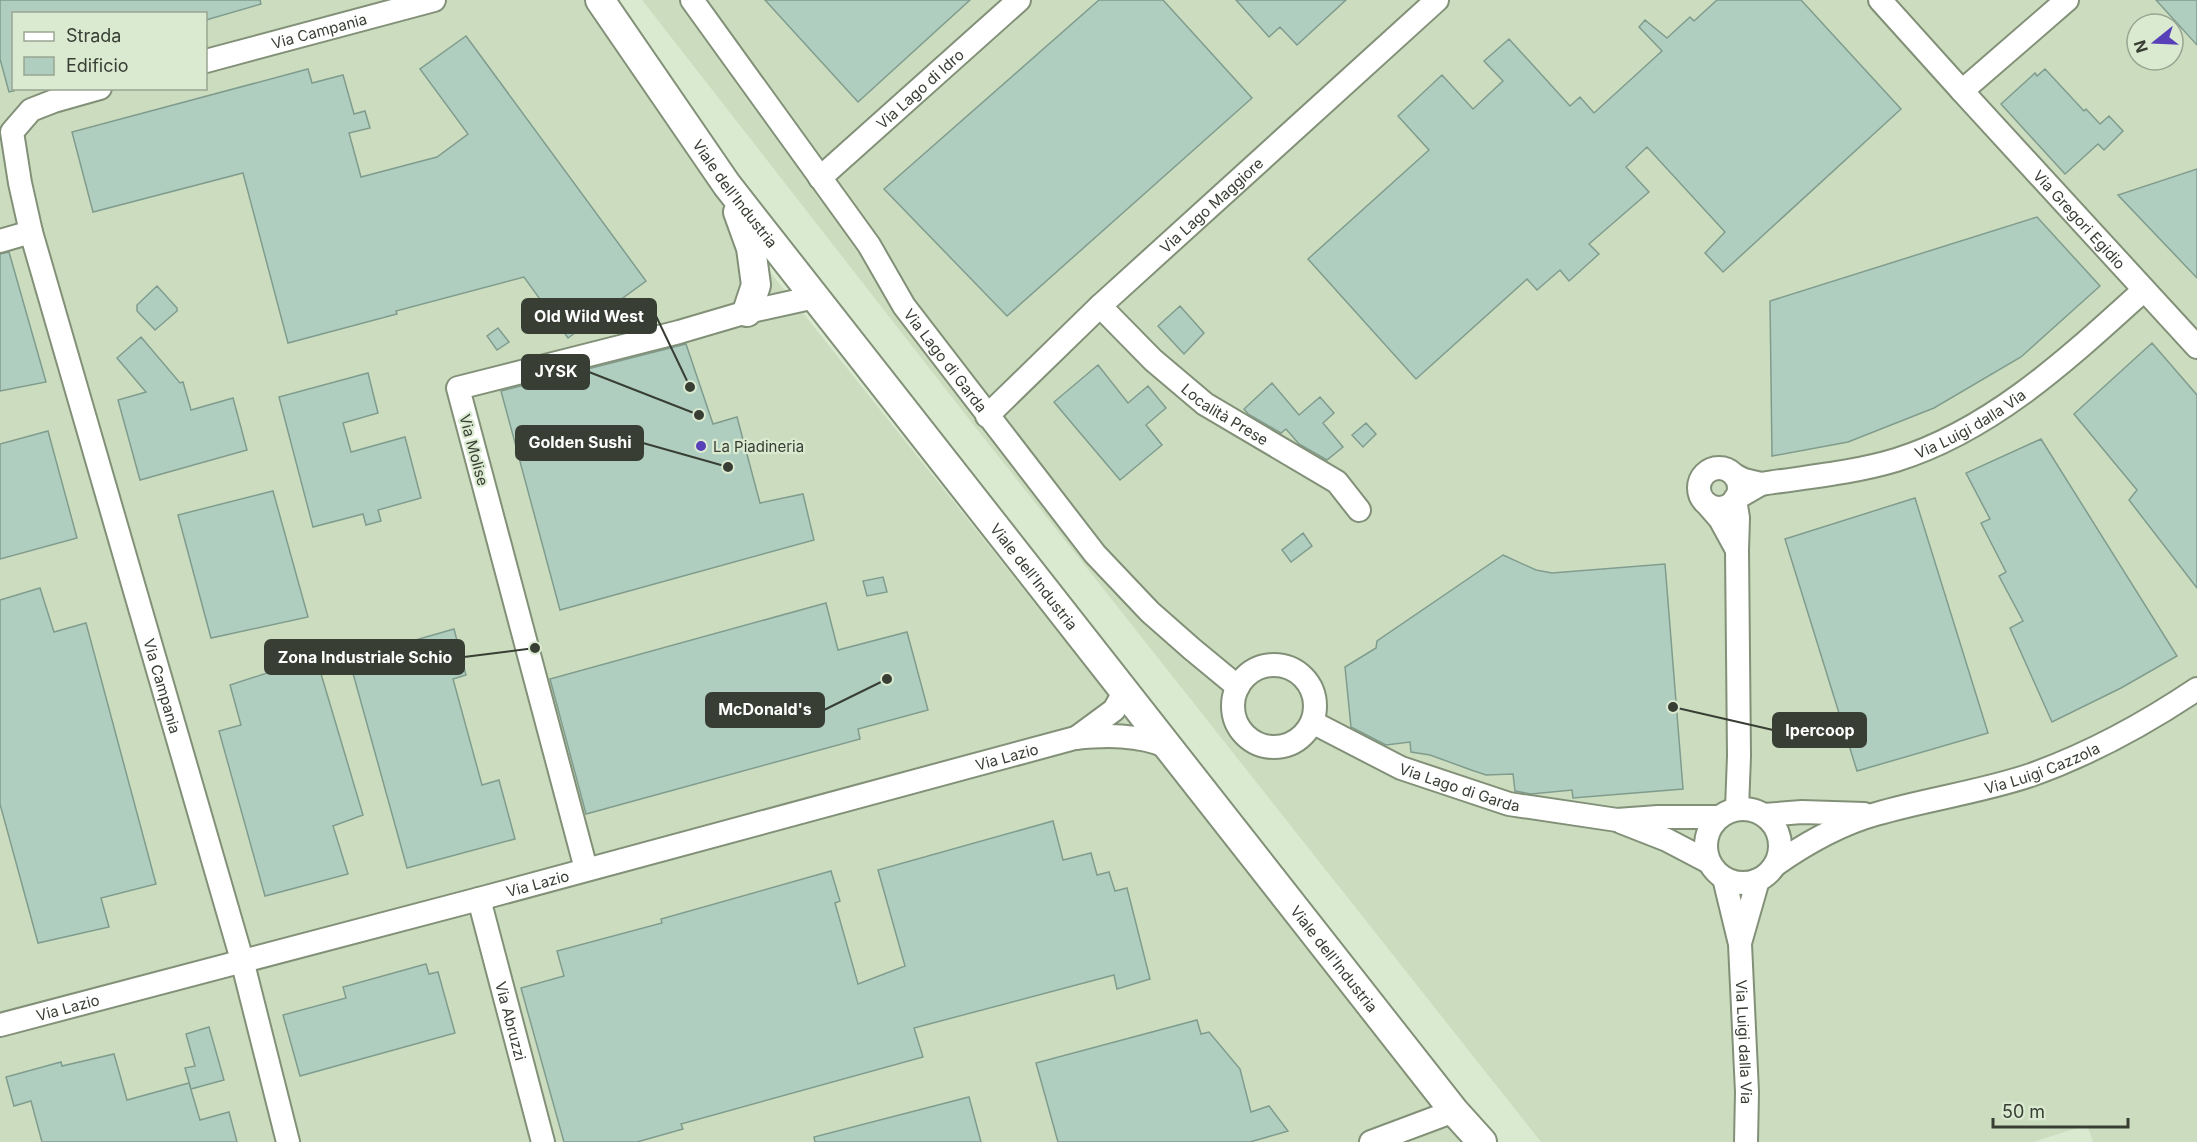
<svg xmlns="http://www.w3.org/2000/svg" width="2197" height="1142" font-family="Inter,sans-serif">
<style>
.built{fill:#cbddbe;fill-rule:evenodd}
.building{fill:#b0cebf;stroke:#809c8e;stroke-width:1.5}
.lines{fill:none;stroke-linecap:round;stroke-linejoin:round}
.minor-casing{stroke:#829078;stroke-width:26}
.major-casing{stroke:#829078;stroke-width:32}
.minor{stroke:#fff;stroke-width:22}
.major{stroke:#fff;stroke-width:28}
.poi-dot{fill:#5740b8;stroke:#daead0;stroke-width:2}
.labels{text-anchor:middle;dominant-baseline:central;stroke-width:4.5;stroke-linejoin:round;paint-order:stroke}
.street-label{font-size:15px;fill:#383e34;stroke:#daead0}
.poi-label{font-size:15px;fill:#383e34;stroke:#daead0;text-anchor:start}
.leader{fill:none;stroke:#383e34;stroke-width:2}
.callout-dot{fill:#383e34;stroke:#daead0;stroke-width:2}
.callout{fill:#383e34;stroke:#383e34;stroke-width:2}
.callout-label{font-size:16px;text-anchor:middle;font-weight:bold;fill:#fff}
</style>
<rect width="100%" height="100%" fill="#daead0"/>
<path class="built" d="M0,0H600L751,248L1390,1048L1463,1142H0ZM14,14H206V88H14Z
M642,0H2197V1142H2093L2087,1125L2033,1142H1541L976,428ZM2137,24H2173V60H2137Z"/>
<path class="building" d="M0,0H260L261,4L206,20V14H14V91L9,92L0,59Z
M765,0H970L858,102Z
M1099,0H1163L1252,98L1007,316L884,189Z
M1236,0H1346L1297,45L1280,27L1269,37Z
M1717,0H1801L1901,109L1723,272L1705,253L1725,232L1647,147L1626,167L1649,192L1589,244L1599,254L1569,281L1560,270L1537,290L1527,279L1416,379L1308,259L1429,150L1398,116L1442,75L1473,109L1503,81L1484,61L1509,39L1570,106L1580,97L1594,113L1662,51L1639,27L1645,20L1667,38L1690,17L1694,21Z
M2156,0H2197V45Z
M466,36L646,281L568,338L524,277L396,311L397,314L288,343L243,173L93,212L72,132L308,69L312,83L343,75L354,114L365,111L370,128L349,133L361,177L437,157L468,134L420,69Z
M2045,69L2084,111L2086,109L2100,124L2109,116L2123,131L2104,150L2098,144L2065,174L2001,104L2035,73L2037,76Z
M2197,169V278L2118,195Z
M2037,217L2100,286L2021,357L1934,408L1848,442L1772,456L1770,301Z
M9,252L46,382L0,391V254Z
M157,286L177,308V311L155,330L137,311V305Z
M1180,306L1204,333L1184,354L1158,326Z
M498,328L509,342L497,350L487,336Z
M141,337L180,383L183,382L191,410L233,398L247,450L140,480L118,400L146,392L117,358Z
M2152,343L2197,395V588L2129,500L2137,490L2074,414Z
M686,344L713,424L737,417L760,503L803,494L814,540L560,610L501,391Z
M1098,365L1128,403L1148,386L1166,408L1146,425L1162,445L1120,480L1054,402Z
M368,373L378,413L343,423L351,452L405,437L421,498L378,510L381,521L366,525L363,514L313,527L279,397Z
M1272,383L1299,415L1320,397L1334,413L1323,423L1343,447L1327,460L1299,444L1286,429L1281,433L1248,414L1244,409Z
M1366,423L1376,434L1363,447L1352,435Z
M48,431L77,538L0,559V444Z
M2041,439L2177,656L2121,688L2052,722L2010,628L2023,621L1999,576L2006,572L1981,523L1990,519L1966,473Z
M273,491L308,617L211,638L178,515Z
M1915,498L1988,733L1857,771L1785,539Z
M1303,533L1312,546L1291,562L1282,550Z
M1503,555L1536,570L1552,573L1665,564L1683,789L1573,798L1572,790L1531,794L1515,791L1513,774L1486,775L1474,771L1430,755L1411,752L1410,742L1386,745L1351,727L1345,667L1376,648L1377,641Z
M883,577L887,592L867,596L863,581Z
M40,588L54,632L86,623L156,884L101,898L109,927L38,943L0,804V600Z
M826,603L838,650L907,632L928,710L858,729L860,739L586,814L550,679Z
M454,629L466,675L453,679L482,785L499,780L515,839L407,868L349,659Z
M316,657L363,815L333,826L348,874L265,896L219,731L241,725L230,685Z
M1053,821L1063,860L1091,853L1097,875L1109,872L1115,891L1127,888L1150,979L1117,989L1114,975L914,1028L923,1057L681,1124L683,1129L637,1142H564L521,988L564,976L557,951L662,923L661,919L831,871L840,901L835,903L858,984L905,966L878,870Z
M426,964L429,974L438,972L455,1033L300,1076L283,1015L346,998L343,987Z
M1197,1020L1201,1034L1209,1032L1240,1069L1251,1112L1269,1106L1288,1131L1250,1142H1058L1036,1063Z
M209,1027L224,1080L191,1089L185,1068L195,1066L186,1034Z
M114,1054L127,1100L189,1083L200,1120L229,1112L237,1142H42L31,1101L14,1106L6,1077L61,1062L62,1066Z
M969,1097L981,1142H815L814,1137Z"/>
<g class="lines">
<g class="minor-casing">
<g id="minor">
<path id="s1" d="M692,0L869,245L904,306L1095,554L1150,612L1192,649L1238,687"/>
<path d="M1880,0L1962,91L2067,0"/>
<path id="s2" d="M206,61L434,0"/>
<path id="s3" d="M100,88L54,101L31,110L12,132L20,183L31,232L242,960L288,1142"/>
<path id="s4" d="M1962,91L2197,347"/>
<path id="s5" d="M820,178L1019,0"/>
<path d="M0,241L31,232"/>
<path id="s6" d="M1100,306L1153,360L1205,404L1337,482L1359,510"/>
<path id="s7" d="M987,416L1100,306L1437,0"/>
<circle cx="1719" cy="488" r="20"/>
<path id="s8" d="M1761,484C1806,477 1853,473 1896,460C1993,430 2071,356 2144,290"/>
<path d="M1707,504L1720,519L1737,550L1738,518L1735,499L1761,484L1744,480L1734,475"/>
<circle cx="1274" cy="706" r="41"/>
<path id="s9" d="M1312,722L1401,768L1509,804L1617,820L1658,817H1719"/>
<path d="M1076,738L1114,710L1125,691"/>
<circle cx="1743" cy="846" r="37"/>
<path d="M1737,809L1739,756L1737,550"/>
<path d="M1764,815L1802,812L1864,814"/>
<path d="M1621,822L1667,840L1709,862"/>
<path id="s10" d="M1775,865C1805,844 1840,824 1876,814C1927,799 1981,792 2031,775C2090,754 2145,724 2197,689"/>
<path d="M586,869L458,388L679,332L747,312L815,297"/>
<path id="s11" d="M1724,878L1740,944L1747,1092L1746,1142"/>
<path id="s12" d="M479,899L543,1142"/>
<path d="M1740,943L1758,880"/>
<path id="s13" d="M0,1025L479,899L1075,738C1105,735 1139,734 1168,747"/>
<path d="M1371,1142L1454,1111"/>
</g>
</g>
<g class="major-casing">
<g id="major">
<path id="s14" d="M600,0L727,185L1454,1111L1482,1142"/>
<path d="M738,212L751,248L756,285L747,312"/>
</g>
</g>
<use href="#minor" class="minor"/>
<use href="#major" class="major"/>
</g>
<circle class="poi-dot" cx="701" cy="446" r="6"/>
<g class="labels">
<g class="street-label">
<text stroke="none"><textPath href="#s2" startOffset="117">Via Campania</textPath></text>
<text stroke="none"><textPath href="#s5" startOffset="134">Via Lago di Idro</textPath></text>
<text stroke="none"><textPath href="#s14" startOffset="236">Viale dell'Industria</textPath></text>
<text stroke="none"><textPath href="#s7" startOffset="308">Via Lago Maggiore</textPath></text>
<text stroke="none"><textPath href="#s4" startOffset="174">Via Gregori Egidio</textPath></text>
<text stroke="none"><textPath href="#s1" startOffset="441">Via Lago di Garda</textPath></text>
<text stroke="none"><textPath href="#s6" startOffset="166">Località Prese</textPath></text>
<text stroke="none"><textPath href="#s8" startOffset="220">Via Luigi dalla Via</textPath></text>
<text transform="translate(474 450) rotate(75)">Via Molise</text>
<text stroke="none"><textPath href="#s14" startOffset="722">Viale dell'Industria</textPath></text>
<text stroke="none"><textPath href="#s3" startOffset="676">Via Campania</textPath></text>
<text stroke="none"><textPath href="#s13" startOffset="1042">Via Lazio</textPath></text>
<text stroke="none"><textPath href="#s10" startOffset="286">Via Luigi Cazzola</textPath></text>
<text stroke="none"><textPath href="#s9" startOffset="162">Via Lago di Garda</textPath></text>
<text stroke="none"><textPath href="#s13" startOffset="556">Via Lazio</textPath></text>
<text stroke="none"><textPath href="#s14" startOffset="1208">Viale dell'Industria</textPath></text>
<text stroke="none"><textPath href="#s13" startOffset="70">Via Lazio</textPath></text>
<text stroke="none"><textPath href="#s12" startOffset="126">Via Abruzzi</textPath></text>
<text stroke="none"><textPath href="#s11" startOffset="166">Via Luigi dalla Via</textPath></text>
</g>
<g class="poi-label">
<text x="713" y="446">La Piadineria</text>
</g>
</g>
<path class="leader" d="M690 387L656 316M699 415L589 372M728 467L643 443M535 648L464 657M887 679L824 710M1673 707L1773 730"/>
<g class="callout-dot">
<circle cx="690" cy="387" r="6"/>
<circle cx="699" cy="415" r="6"/>
<circle cx="728" cy="467" r="6"/>
<circle cx="535" cy="648" r="6"/>
<circle cx="887" cy="679" r="6"/>
<circle cx="1673" cy="707" r="6"/>
</g>
<g class="callout">
<rect x="522" y="299" width="134" height="34" rx="6"/>
<rect x="522" y="355" width="67" height="34" rx="6"/>
<rect x="516" y="426" width="127" height="34" rx="6"/>
<rect x="265" y="640" width="199" height="34" rx="6"/>
<rect x="706" y="693" width="118" height="34" rx="6"/>
<rect x="1773" y="713" width="93" height="34" rx="6"/>
</g>
<g class="callout-label">
<text x="589" y="322">Old Wild West</text>
<text x="556" y="377">JYSK</text>
<text x="580" y="448">Golden Sushi</text>
<text x="365" y="663">Zona Industriale Schio</text>
<text x="765" y="715">McDonald's</text>
<text x="1820" y="736">Ipercoop</text>
</g>
<rect x="12" y="12" width="195" height="78" fill="#daead0" stroke="#99a592" stroke-width="1.5"/>
<rect x="24" y="32" width="30" height="9" fill="#ffffff" stroke="#99a592" stroke-width="1.5"/>
<text x="66" y="42" font-size="18" fill="#383e34">Strada</text>
<rect x="24" y="57" width="30" height="18" fill="#b0cebf" stroke="#99a592" stroke-width="1.5"/>
<text x="66" y="72" font-size="18" fill="#383e34">Edificio</text>
<g transform="translate(2155 42) rotate(252)"><circle r="28" fill="#daead0" stroke="#99a592" stroke-width="1.5"/>
<path d="M0-4.5L10 22L0 15L-10 22Z" fill="#5740b8"/>
<text y="-9" font-size="16" font-weight="bold" text-anchor="middle" fill="#383e34">N</text>
</g>
<path d="M1993 1118v9h135v-9" fill="none" stroke="#383e34" stroke-width="3"/>
<text x="2002" y="1118" font-size="18" fill="#383e34" stroke="#daead0" stroke-width="4.5" paint-order="stroke">50 m</text>
</svg>
